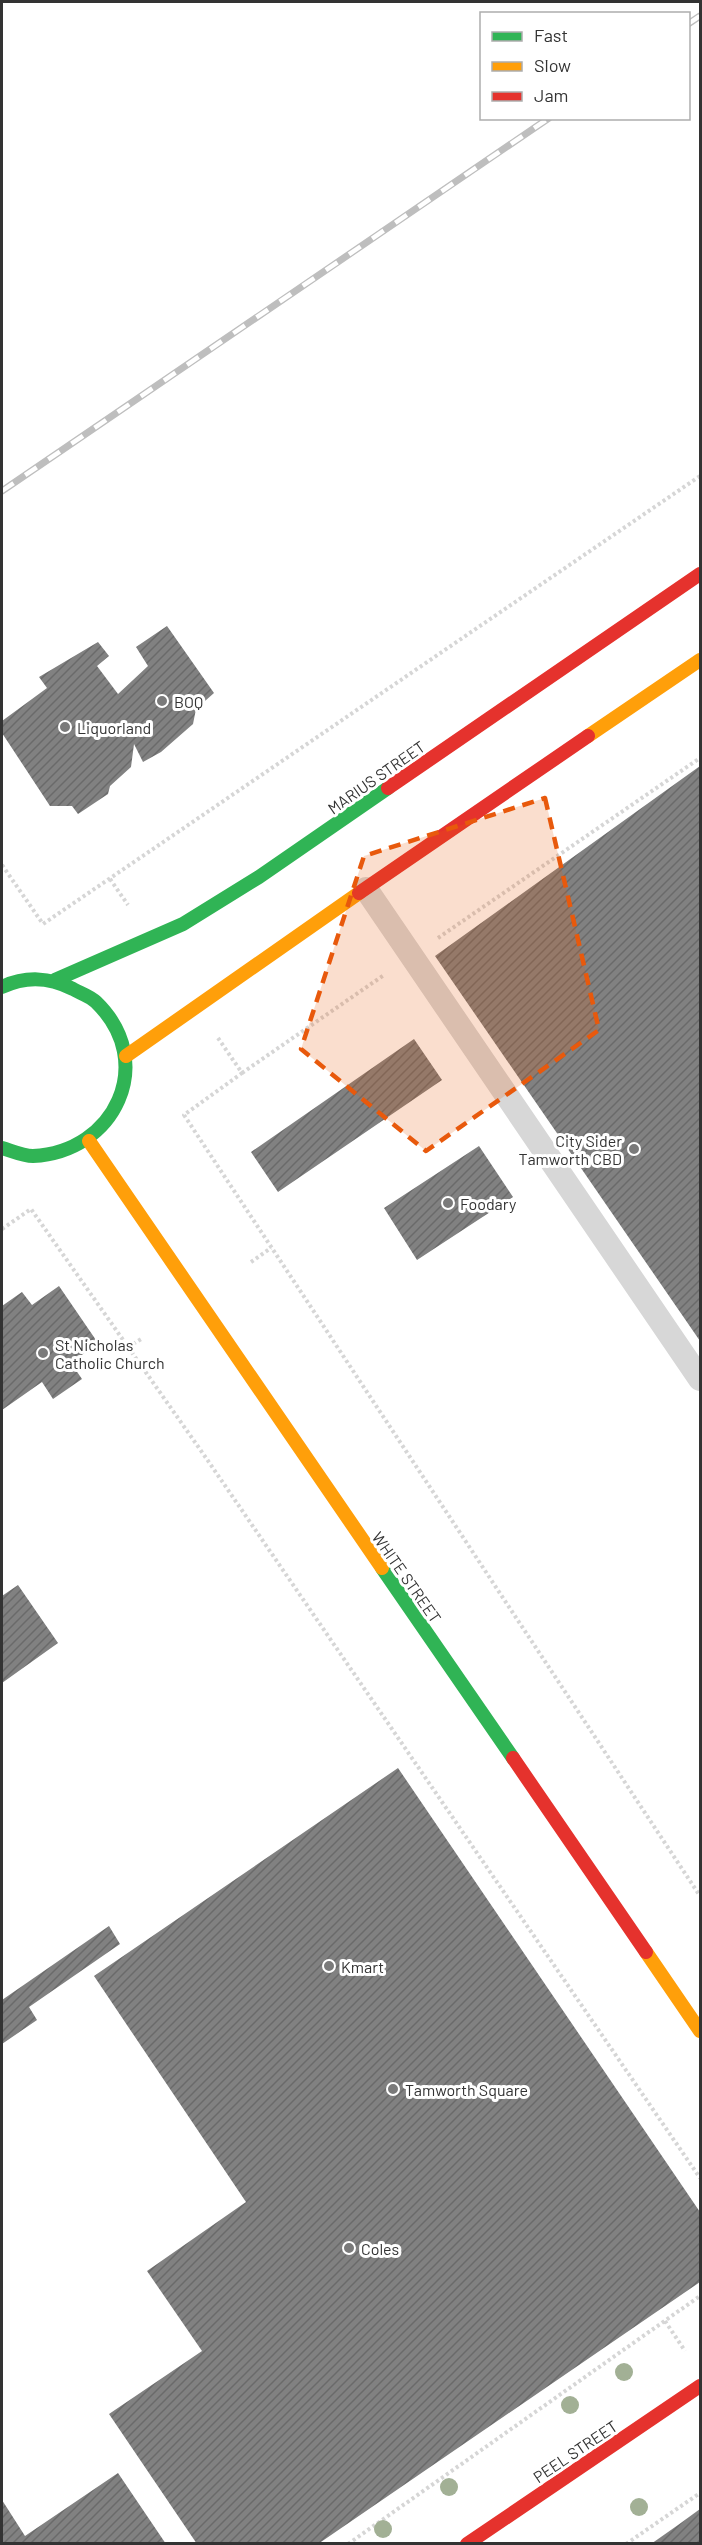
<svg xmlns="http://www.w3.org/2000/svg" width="702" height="2545" font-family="Barlow,sans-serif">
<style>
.building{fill:url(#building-hatch)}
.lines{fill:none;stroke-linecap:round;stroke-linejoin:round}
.path{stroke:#d6d6d6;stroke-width:4;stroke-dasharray:3 3;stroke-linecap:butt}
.lane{stroke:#d7d7d7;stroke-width:24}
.fast{stroke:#30b455;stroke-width:14}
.slow{stroke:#ff9f0a;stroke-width:14}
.jam{stroke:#e5322d;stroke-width:14}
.rail-casing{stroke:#bebebe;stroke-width:7}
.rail{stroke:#fff;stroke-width:4.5;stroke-dasharray:14;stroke-linecap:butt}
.tree{fill:#a2b095}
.marked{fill:#e8590c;fill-opacity:0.2;stroke:#e8590c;stroke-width:4.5;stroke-dasharray:12 8;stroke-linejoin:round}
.poi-dot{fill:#7a7a7a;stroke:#fff;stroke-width:2}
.labels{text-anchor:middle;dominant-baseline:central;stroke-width:6;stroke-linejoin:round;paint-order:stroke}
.poi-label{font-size:16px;fill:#333;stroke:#fff;text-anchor:start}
.street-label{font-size:16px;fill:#333;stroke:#fff}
</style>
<defs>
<pattern id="building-hatch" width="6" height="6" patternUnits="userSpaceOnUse" patternTransform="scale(1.5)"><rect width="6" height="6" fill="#818181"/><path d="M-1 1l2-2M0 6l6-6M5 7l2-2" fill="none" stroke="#6a6a6a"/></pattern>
</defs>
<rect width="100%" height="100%" fill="#fff"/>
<path class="building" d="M167,626L214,693L196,709L193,724L161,752L143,762L134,744L131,767L110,786L108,794L78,814L72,806H50L2,733V721L47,688L39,677L98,642L109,656L97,666L118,694L148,666L136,647Z
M700,766V1341L435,956Z
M414,1039L442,1080L278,1192L251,1152Z
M479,1146L513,1197L417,1260L384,1208Z
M59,1286L98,1343L71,1363L82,1379L53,1399L42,1382L2,1410V1306L22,1292L32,1305Z
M18,1585L58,1643L2,1683V1596Z
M398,1768L700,2212V2282L318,2544H197L109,2414L202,2351L147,2271L246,2202L94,1976Z
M109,1926L120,1944L29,2007L37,2020L2,2044V2000Z
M118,2473L166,2544H2V2500L25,2536Z
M700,2509V2544H651L678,2525Z"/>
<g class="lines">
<path class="path" d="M2,865L43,924L700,476
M110,879L128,905
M438,938L700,758
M218,1038L242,1073L184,1115L700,1896
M242,1073L384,975
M2,1229L31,1209L204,1455L700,2178
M251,1262L271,1248
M128,1347L143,1338
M665,2321L685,2351
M348,2544L700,2296
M626,2544L700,2493"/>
<path class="lane" d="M366,889L700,1379"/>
<path class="fast" d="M55,980L183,924L259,877L388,788
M2,987C25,976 50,977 73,989C80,993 90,996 96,1002C158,1062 115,1152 33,1156C23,1156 12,1151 2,1148
M382,1568L513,1758"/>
<path class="slow" d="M588,736L700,660
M126,1056L359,893
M89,1141L382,1568
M646,1952L700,2031"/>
<path class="jam" d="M388,788L700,574
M359,893L588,736
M513,1758L646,1952
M467,2544L700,2386"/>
<g class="rail-casing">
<path id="rail" d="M688,24L700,16
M2,491L549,118"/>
</g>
<use href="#rail" class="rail"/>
</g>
<g class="tree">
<circle cx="624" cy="2372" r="9"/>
<circle cx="570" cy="2405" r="9"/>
<circle cx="449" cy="2487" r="9"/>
<circle cx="639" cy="2507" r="9"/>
<circle cx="383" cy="2529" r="9"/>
</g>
<path class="marked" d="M545,798L599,1030L426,1151L301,1049L364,856Z"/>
<g class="poi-dot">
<circle cx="162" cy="701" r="6"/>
<circle cx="65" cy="727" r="6"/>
<circle cx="634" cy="1149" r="6"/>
<circle cx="448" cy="1203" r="6"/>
<circle cx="43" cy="1353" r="6"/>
<circle cx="329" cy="1966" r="6"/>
<circle cx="393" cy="2089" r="6"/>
<circle cx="349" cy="2248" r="6"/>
</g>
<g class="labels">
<g class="poi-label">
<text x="174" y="701">BOQ</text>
<text x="77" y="727">Liquorland</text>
<text x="622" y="1140" text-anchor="end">City Sider<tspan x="622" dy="18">Tamworth CBD</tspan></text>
<text x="460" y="1203">Foodary</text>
<text x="55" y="1344">St Nicholas<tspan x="55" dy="18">Catholic Church</tspan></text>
<text x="341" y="1966">Kmart</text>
<text x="405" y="2089">Tamworth Square</text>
<text x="361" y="2248">Coles</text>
</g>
<g class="street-label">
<text transform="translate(376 777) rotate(-35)">MARIUS STREET</text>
<text transform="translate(407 1577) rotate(55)">WHITE STREET</text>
<text transform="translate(575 2451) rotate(-34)">PEEL STREET</text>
</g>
</g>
<rect width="702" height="2545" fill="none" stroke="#333333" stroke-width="6"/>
<rect x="480" y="12" width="210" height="108" fill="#ffffff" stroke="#adadad" stroke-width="1.5"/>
<rect x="492" y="32" width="30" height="9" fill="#30b455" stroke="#adadad" stroke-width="1.5"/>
<text x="534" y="42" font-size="18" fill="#333333">Fast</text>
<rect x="492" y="62" width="30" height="9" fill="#ff9f0a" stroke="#adadad" stroke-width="1.5"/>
<text x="534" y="72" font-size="18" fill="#333333">Slow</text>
<rect x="492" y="92" width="30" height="9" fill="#e5322d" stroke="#adadad" stroke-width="1.5"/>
<text x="534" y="102" font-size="18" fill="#333333">Jam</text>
</svg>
